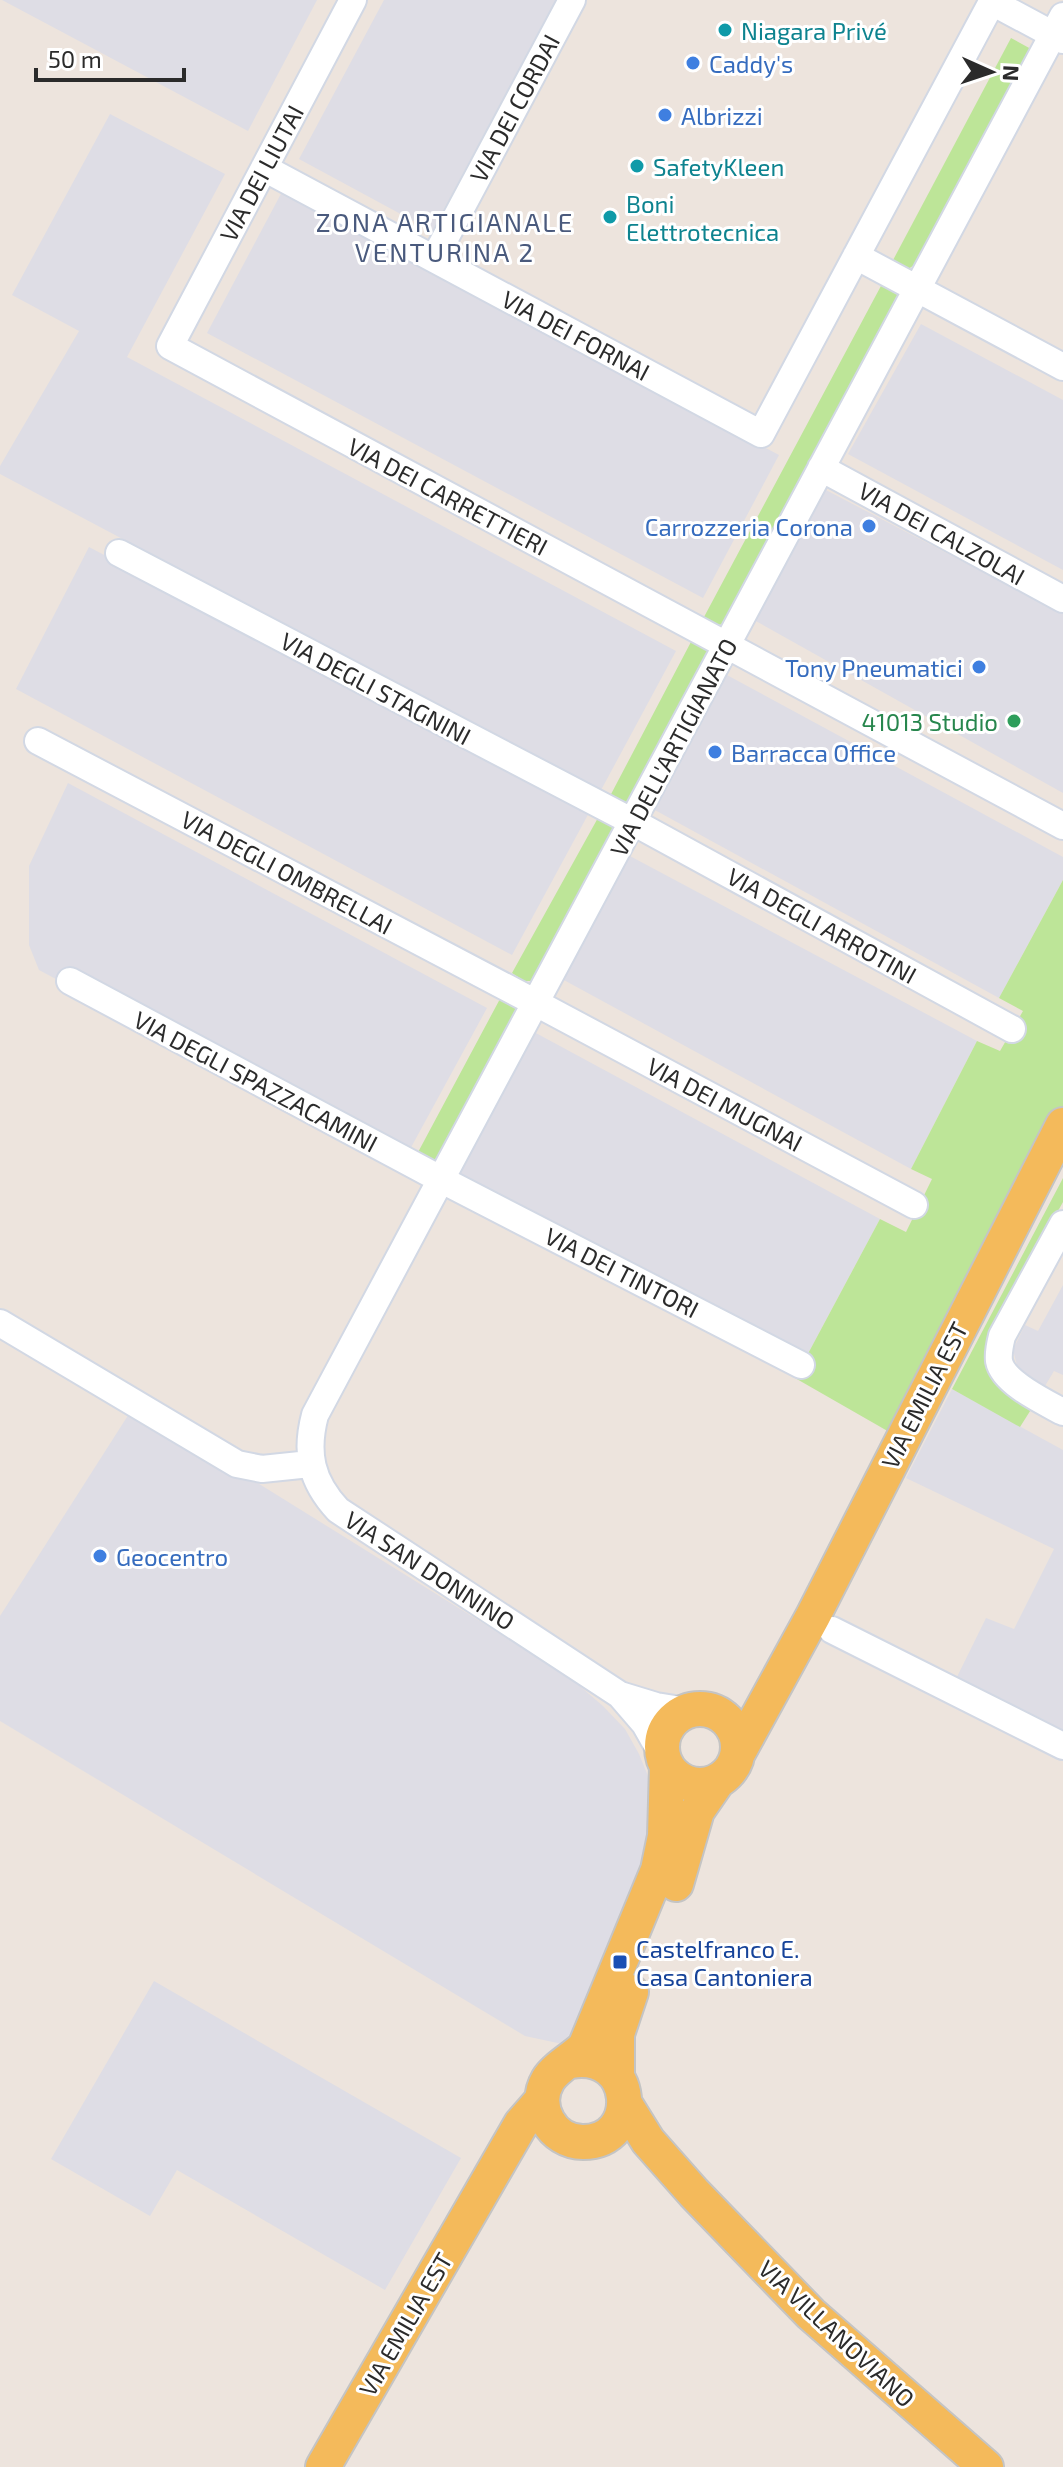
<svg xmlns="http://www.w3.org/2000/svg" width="1063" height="2467" font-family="'Exo 2',sans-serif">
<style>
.industrial{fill:#dedde5}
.grass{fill:#bde598}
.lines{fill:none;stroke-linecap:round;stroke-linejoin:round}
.minor-casing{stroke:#d2d8e4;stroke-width:30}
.major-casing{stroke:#c4c4c4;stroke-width:38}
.minor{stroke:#fff;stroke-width:26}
.major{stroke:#f4ba5b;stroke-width:34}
.culture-dot{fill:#0f9aa8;stroke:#fff;stroke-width:3}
.shop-dot{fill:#3f7fe0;stroke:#fff;stroke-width:3}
.leisure-dot{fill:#2e9e5b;stroke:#fff;stroke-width:3}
.transit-dot{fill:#1a4fb4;stroke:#fff;stroke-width:3}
.labels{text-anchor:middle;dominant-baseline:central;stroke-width:6;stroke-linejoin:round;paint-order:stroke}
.culture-label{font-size:24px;fill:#0d838f;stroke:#fff;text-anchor:start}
.shop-label{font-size:24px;fill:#366cbe;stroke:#fff;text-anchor:start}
.street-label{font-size:24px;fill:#2b2b2b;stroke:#fff}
.leisure-label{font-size:24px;fill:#27864d;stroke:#fff;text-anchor:end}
.transit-label{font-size:24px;fill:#164399;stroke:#fff;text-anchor:start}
.neighbourhood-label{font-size:26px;letter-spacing:2px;fill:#4a5a7d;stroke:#fff}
</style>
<rect width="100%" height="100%" fill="#ede4dd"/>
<path class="industrial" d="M2,0H317L248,131Z
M384,0H556L432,231L299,159Z
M110,114L225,174L127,357L676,651L600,792L0,474V466L79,331L12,295Z
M283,190L779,455L703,598L207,333Z
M921,324L1063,400V570L848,454Z
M824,489L1063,614V793L754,620Z
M89,547L590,811L512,955L16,689Z
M725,674L1063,857V880L999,998L653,809Z
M68,783L487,1008L402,1164L39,970L29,945V866Z
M628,855L977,1041L911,1169L562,979Z
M534,1032L880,1219L795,1378L675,1309L450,1189Z
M1063,1285V1375L1054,1371L1045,1386L1018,1369L1013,1350L1025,1325L1038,1331Z
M952,1389L1063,1450V1737L954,1683L986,1618L1014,1629L1054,1549L906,1478Z
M134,1406L568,1676L603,1706L625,1729L639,1754L650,1781L654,1841L619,1950L567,2045L525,2036L0,1721V1616Z
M154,1981L461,2158L385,2290L177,2170L150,2216L51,2159Z"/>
<path class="grass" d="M1011,38L1031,49L914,265L907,270L892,262Z
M882,284L896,291L899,298L724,624L717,625L704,617Z
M692,640L710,650L628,804L622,805L609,798Z
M599,816L612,824L614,830L533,981H524L512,973Z
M1063,880V1109L891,1433L795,1378L880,1219L906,1232L932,1179L911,1169L977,1041L1000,1051L1023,1011L999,998Z
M501,997L519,1006L434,1166L416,1156Z
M1063,1178V1202L993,1327C976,1373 997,1385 1032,1408L1020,1427L952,1389Z"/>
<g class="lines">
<g class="minor-casing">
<path id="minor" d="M353,0L170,346L1063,826
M992,2L1063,40
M264,168L761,434L993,0
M856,256L1063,367
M434,259L572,0
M821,468L1063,599
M119,553L633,822L1012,1029
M38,741L536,1003L914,1205
M70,981L442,1180L801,1365
M1063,1224L1002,1336C1000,1344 998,1353 999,1361C1003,1383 1045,1402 1063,1412
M0,1323L237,1464L262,1469L310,1464
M832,1630L1063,1746
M620,1695L645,1724L662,1754
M687,1711L656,1706L620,1695L338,1510C311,1481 305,1453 315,1415L1063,16"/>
</g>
<g class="major-casing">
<path id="major" d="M662 1747a38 38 0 1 1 76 0a38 38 0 1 1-76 0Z
M738,1753L813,1616L1063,1125
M676,1884L697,1811L717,1782
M571,2061C637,2050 642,2142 583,2142C552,2142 532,2107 548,2080C555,2068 574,2058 585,2047L658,1870L665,1836L667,1767
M617,2076V2034L631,1992
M625,2104L648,2141L694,2193L811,2314L986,2467
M323,2467L521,2124L542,2100"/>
</g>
<use href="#minor" class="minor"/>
<use href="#major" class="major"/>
</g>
<g class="culture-dot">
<circle cx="725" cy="30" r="8"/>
<circle cx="637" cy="166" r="8"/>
<circle cx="610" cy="217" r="8"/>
</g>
<g class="shop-dot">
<circle cx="693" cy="63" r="8"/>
<circle cx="665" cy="115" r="8"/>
<circle cx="869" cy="526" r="8"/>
<circle cx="979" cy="667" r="8"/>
<circle cx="715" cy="752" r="8"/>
<circle cx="100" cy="1556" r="8"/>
</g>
<circle class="leisure-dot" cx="1014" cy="721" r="8"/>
<rect class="transit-dot" x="612" y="1954" width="16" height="16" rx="4"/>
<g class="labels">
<g class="culture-label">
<text x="741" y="30">Niagara Privé</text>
<text x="653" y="166">SafetyKleen</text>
<text x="626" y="203">Boni<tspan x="626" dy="28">Elettrotecnica</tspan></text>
</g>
<g class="shop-label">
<text x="709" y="63">Caddy's</text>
<text x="681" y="115">Albrizzi</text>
<text x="853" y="526" text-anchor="end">Carrozzeria Corona</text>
<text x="963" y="667" text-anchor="end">Tony Pneumatici</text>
<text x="731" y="752">Barracca Office</text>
<text x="116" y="1556">Geocentro</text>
</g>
<g class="street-label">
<text transform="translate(514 108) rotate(-62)">VIA DEI CORDAI</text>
<text transform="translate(261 173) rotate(-62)">VIA DEI LIUTAI</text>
<text transform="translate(576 335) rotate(28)">VIA DEI FORNAI</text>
<text transform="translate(448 496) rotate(28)">VIA DEI CARRETTIERI</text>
<text transform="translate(942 533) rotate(29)">VIA DEI CALZOLAI</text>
<text transform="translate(376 688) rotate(28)">VIA DEGLI STAGNINI</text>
<text transform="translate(673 747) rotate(-62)">VIA DELL'ARTIGIANATO</text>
<text transform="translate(287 872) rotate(28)">VIA DEGLI OMBRELLAI</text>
<text transform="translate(822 925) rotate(29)">VIA DEGLI ARROTINI</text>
<text transform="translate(256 1081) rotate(28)">VIA DEGLI SPAZZACAMINI</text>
<text transform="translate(725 1104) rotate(28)">VIA DEI MUGNAI</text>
<text transform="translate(622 1272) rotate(27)">VIA DEI TINTORI</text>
<text transform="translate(924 1395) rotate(-63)">VIA EMILIA EST</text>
<text transform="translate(430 1570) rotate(33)">VIA SAN DONNINO</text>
<text transform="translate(405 2324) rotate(-60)">VIA EMILIA EST</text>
<text transform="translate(837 2333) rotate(43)">VIA VILLANOVIANO</text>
</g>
<g class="leisure-label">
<text x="998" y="721">41013 Studio</text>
</g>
<g class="transit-label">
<text x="636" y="1948">Castelfranco E.<tspan x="636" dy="28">Casa Cantoniera</tspan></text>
</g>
<g class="neighbourhood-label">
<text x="445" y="221">ZONA ARTIGIANALE<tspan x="445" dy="30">VENTURINA 2</tspan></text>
</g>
</g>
<g transform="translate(991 72) rotate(93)" stroke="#ffffff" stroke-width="6" paint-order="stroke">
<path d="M0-6L14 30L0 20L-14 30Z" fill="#2b2b2b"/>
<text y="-12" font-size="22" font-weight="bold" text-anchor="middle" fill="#2b2b2b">N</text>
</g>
<path d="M36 68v12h148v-12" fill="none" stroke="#2b2b2b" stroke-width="4"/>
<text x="48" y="68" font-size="24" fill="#2b2b2b" stroke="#ffffff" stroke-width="6" paint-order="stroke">50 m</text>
</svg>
